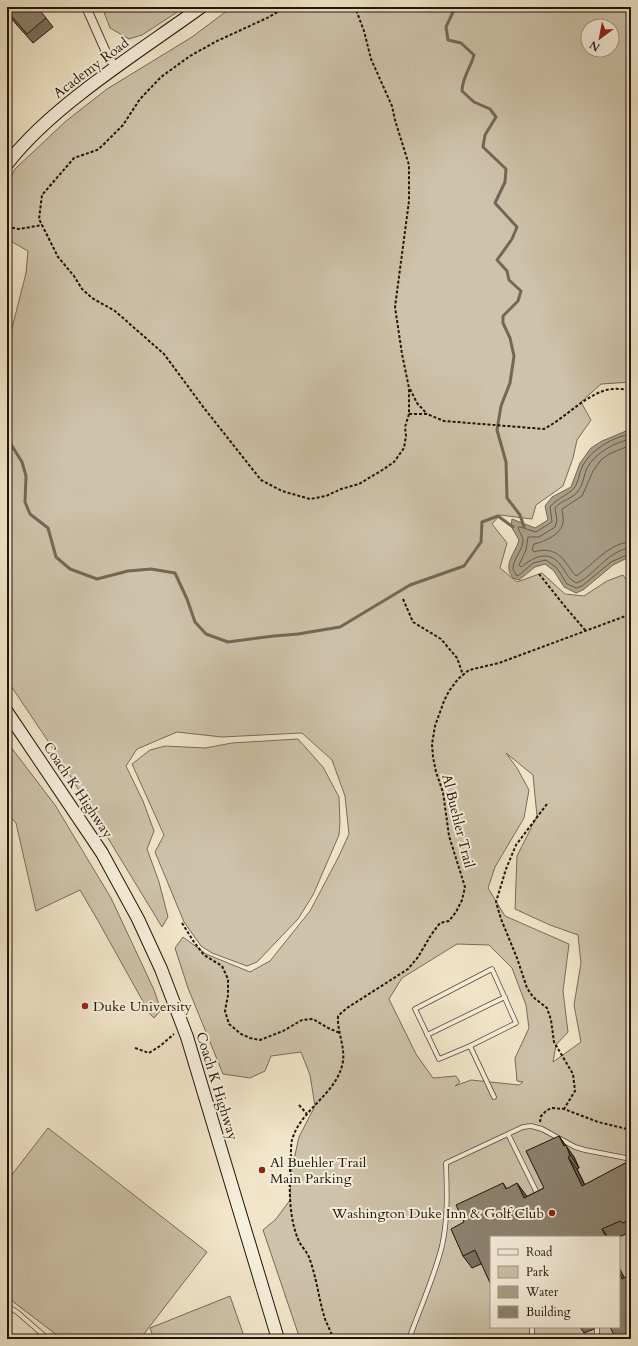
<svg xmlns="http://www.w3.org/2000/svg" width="638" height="1346" font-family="Cardo,serif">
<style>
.green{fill:#cec2aa;stroke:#766c5b;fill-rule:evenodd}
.water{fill:#aa9f89;stroke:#726857}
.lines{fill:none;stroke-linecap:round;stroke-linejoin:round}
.shore{stroke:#645a4a;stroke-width:1}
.stream{stroke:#726857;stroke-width:3}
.lane-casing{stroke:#54493c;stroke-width:5.5}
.street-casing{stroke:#54493c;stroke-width:10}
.secondary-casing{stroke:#1f150c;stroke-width:14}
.path{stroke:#1f150c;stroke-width:2;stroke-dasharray:3 2;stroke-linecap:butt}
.lane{stroke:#f7efdd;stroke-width:4}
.street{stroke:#f7efdd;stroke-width:8}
.secondary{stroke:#f7efdd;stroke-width:12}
.wall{fill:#79705f;stroke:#1f150c}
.shaded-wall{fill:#635b4e;stroke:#1f150c}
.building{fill:#8d826f;stroke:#1f150c}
.poi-dot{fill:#8f2418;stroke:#f7efdd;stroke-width:1.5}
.labels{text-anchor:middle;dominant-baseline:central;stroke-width:4;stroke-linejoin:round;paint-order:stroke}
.street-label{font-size:14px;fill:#1f150c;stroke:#f7efdd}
.poi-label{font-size:14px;fill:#1f150c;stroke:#f7efdd;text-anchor:start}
</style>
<rect width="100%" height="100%" fill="#f2e6ca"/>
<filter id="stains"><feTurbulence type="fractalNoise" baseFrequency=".005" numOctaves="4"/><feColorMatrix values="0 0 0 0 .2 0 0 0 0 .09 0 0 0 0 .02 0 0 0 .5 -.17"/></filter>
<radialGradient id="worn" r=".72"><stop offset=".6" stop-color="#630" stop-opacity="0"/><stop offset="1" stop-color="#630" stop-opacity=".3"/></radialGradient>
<path class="green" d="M102,7H185L142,35L129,39L110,28Z
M232,7H631V382L601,384L581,402L591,420L577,440L573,458L563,486L536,505L532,519L500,515L492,524L507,543L500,568L517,582L542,573L565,594L584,596L607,581L623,575L631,587V1339H300L263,1230L276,1219L290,1200L291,1173L299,1137L315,1106L310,1075L301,1052L271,1056L265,1071L250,1078L223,1074L188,988L175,948L183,937L206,954L250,972L270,961L310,911L338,858L349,834L345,796L332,760L302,733L222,737L177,732L137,749L126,766L143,801L154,831L147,849L159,882L168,917L162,927L58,756L7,680V348L26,273L28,251L7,239V186L15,169L66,121L107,89L192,37ZM588,26H612V50H588ZM506,753L533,775L537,816L517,856L515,909L550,925L578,935L581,963L574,1005L581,1042L553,1062L556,1045L568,1032L563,991L569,944L505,916L488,888L495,867L524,818L529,790L517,768ZM457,944L489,945L512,968L526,1005L529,1028L515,1058L517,1081L523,1082L519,1085L471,1080L455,1086L460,1082L456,1076L433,1078L416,1054L389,999L402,978ZM491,1237H619V1327H491Z
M298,739L323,767L339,797L340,823L339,835L313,895L298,919L257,962L247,966L212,953L201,946L184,922L155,852L164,835L132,764L150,750L165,746L205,748L232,743Z
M7,742L55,805L111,898L154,990L161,1010L154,1018L150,1014L97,919L80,890L36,911L16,823L7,814Z
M48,1128L207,1252L140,1339H62L7,1297V1181Z
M230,1296L245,1339H154L150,1328Z"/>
<path class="water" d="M631,430V556L613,565L583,590L576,593L564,587L554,571L545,564L535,567L519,580L513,578C512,576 509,573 509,570C507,560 517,549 519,540L511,526L512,519L535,528L548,520L545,506L552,497L571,487L580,463L591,448L602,441L626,431Z"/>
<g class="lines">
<path class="shore" d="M631,434C613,437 592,449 583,465C579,472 579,482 574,488C570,494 557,498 550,507L552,522L536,532L520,527H518C519,532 522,535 523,539C524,549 513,558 513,569L516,575L518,576L533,563L546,560L557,568L567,584L576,588L582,586L611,562L631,553
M631,439C615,442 595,453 587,468C584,475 583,485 578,491C573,499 561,500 555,508L557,520L555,527L539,537H528L526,550L519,565L521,567C535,556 550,549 562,567C567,574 569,580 577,583C595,575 609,549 631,548
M631,445L609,454L601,460L593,471L582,496L562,509C562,513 564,518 563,522C562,534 544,542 534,544L532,550L534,552C547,548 558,551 566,563C570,567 572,573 576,576C593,565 610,542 631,542"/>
<path class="stream" d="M453,7V12L446,27L448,40L461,43L474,55C471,67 462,78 462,91L474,102L490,109L496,117L485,135L483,147L506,169L505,182L495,203L517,227L512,239L497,260L507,271L509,280L521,291L518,301L503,316V323L510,338L514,356L510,383L501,406L497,430L506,462L507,498L520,515L524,527
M7,442L12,446L22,462L26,476L25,502L30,514L48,528L56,557L70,569L97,579L128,571L151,569L175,573L187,599L195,622L206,634L228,642L274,636L298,634L340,627L410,585L464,566L481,542L482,522L498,516L513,527"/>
<g class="lane-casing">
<path id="lane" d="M427,1035L505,997
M470,1046L439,1059L415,1009L492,969L516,1023L470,1046L494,1097
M508,1134L539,1197
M7,1306L17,1312L48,1339
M597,1327V1339
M409,1339C420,1308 434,1278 442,1246C448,1219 447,1191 446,1163L508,1134L523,1127L531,1126L542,1129L575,1147L585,1150L631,1159
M532,1339V1327"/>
</g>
<g class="street-casing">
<path id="street" d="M86,7L106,52L115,67"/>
</g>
<g class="secondary-casing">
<path id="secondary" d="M7,164C28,137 53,115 80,94C119,63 161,36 201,7
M7,712L102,853L138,919L161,969L187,1037L278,1339"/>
</g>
<path class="path" d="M286,7L267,18L217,41L190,56L161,77L140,99L123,125L102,146L97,150L74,158L42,195L39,219L58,257L74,276L82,289L92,298L115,311L164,354L204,408L261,480L282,491L310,499L326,496L341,489L359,484L384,469L394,462L404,448L406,436L405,427L409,414V388L402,354L395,307L409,201V165L395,120L392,106L371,59L364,31L355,7
M7,227L19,229L42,225
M410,389L417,403L427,414
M409,414H427L444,421L544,429C565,418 583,397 606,390C614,388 623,389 631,390
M539,574L567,609L586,631
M403,599L413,622L441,639L457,658L463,675
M547,804L516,845L506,869L496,902L501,919L517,958L527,988L533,997L547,1008L551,1020L554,1042L573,1074L575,1091L564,1109
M182,923L194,942L204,955L222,966L228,979V995L225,1011L229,1024L241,1034L250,1038L260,1040L283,1031L302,1020L313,1019L328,1028L340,1033
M135,1048L149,1053L160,1046L174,1034
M299,1105L307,1114
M540,1122L541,1116L547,1110L553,1108L564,1109L598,1122L631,1130
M334,1339C331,1333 328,1326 325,1319C319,1300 317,1280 310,1260C308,1252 301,1247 298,1239C288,1215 289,1181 291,1155C291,1150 291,1144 292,1140C301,1108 338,1094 343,1061C345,1046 337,1031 338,1016L347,1008L408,969L418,957L431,935L440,923L449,921L456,912L462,900L465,887L449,836L443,792L436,772L433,757L432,744L435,726L444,701L449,691L458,679L469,670L499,663L631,614"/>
<use href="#lane" class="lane"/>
<use href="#street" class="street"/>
<use href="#secondary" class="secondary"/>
</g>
<path class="wall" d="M7,7L46,18L53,27L33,43L8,15L7,13Z
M559,1136L574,1157L579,1168L577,1169L585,1185L631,1160V1235L628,1233L619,1237H491L481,1264L472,1268L463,1256L464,1222L503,1183L507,1189L526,1195V1197L544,1188Z
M580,1327H594V1329L584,1333Z"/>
<path class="shaded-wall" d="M559,1136L574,1157L579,1168L564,1146Z
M568,1157L577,1169L591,1198L582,1186Z
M517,1183L526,1195L533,1210L524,1198Z
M602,1229L608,1237H606Z
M619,1267L631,1291L622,1279L619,1272Z"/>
<path class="building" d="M7,7H37L46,18L27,34L7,11Z
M559,1136L564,1146L566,1145L570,1156L568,1157L582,1186L631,1160V1219L623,1223L620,1221L602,1229L606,1237H491V1285L475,1250L463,1256L451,1229L464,1222L456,1205L503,1183L506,1189L517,1183L524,1198L544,1188L526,1151Z
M619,1272L622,1279L627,1276H631V1339H616L610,1327H619Z"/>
<g class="poi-dot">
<circle cx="85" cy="1006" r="4"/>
<circle cx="262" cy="1170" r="4"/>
<circle cx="552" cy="1213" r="4"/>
</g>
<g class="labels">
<g class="street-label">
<text transform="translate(91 68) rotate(-37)">Academy Road</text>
<text transform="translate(78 790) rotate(56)">Coach K Highway</text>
<text transform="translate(458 821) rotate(76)">Al Buehler Trail</text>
<text transform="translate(217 1086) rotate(73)">Coach K Highway</text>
</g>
<g class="poi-label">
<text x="93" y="1006">Duke University</text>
<text x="270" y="1162">Al Buehler Trail<tspan x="270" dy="16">Main Parking</tspan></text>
<text x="544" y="1213" text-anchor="end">Washington Duke Inn &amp; Golf Club</text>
</g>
</g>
<rect width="638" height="1346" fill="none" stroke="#f2e6ca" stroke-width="24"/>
<rect x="8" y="8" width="622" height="1330" fill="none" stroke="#1f150c" stroke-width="2"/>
<rect x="12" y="12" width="614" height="1322" fill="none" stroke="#1f150c"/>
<rect x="490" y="1236" width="130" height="92" fill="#f7efdd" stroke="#a19889"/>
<rect x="498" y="1249" width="20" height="6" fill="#f7efdd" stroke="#a19889"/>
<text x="526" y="1256" font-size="12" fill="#1f150c">Road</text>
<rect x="498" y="1266" width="20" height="12" fill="#cec2aa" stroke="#a19889"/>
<text x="526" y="1276" font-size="12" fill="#1f150c">Park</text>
<rect x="498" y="1286" width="20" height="12" fill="#aa9f89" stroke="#a19889"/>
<text x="526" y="1296" font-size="12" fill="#1f150c">Water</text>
<rect x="498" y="1306" width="20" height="12" fill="#8d826f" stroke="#a19889"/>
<text x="526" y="1316" font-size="12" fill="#1f150c">Building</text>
<g transform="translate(600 38) rotate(212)"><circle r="19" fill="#f7efdd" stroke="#a19889"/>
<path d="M0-3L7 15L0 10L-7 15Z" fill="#8f2418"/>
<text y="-6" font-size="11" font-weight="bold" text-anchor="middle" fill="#1f150c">N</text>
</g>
<rect width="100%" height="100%" filter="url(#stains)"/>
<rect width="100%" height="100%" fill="url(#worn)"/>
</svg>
